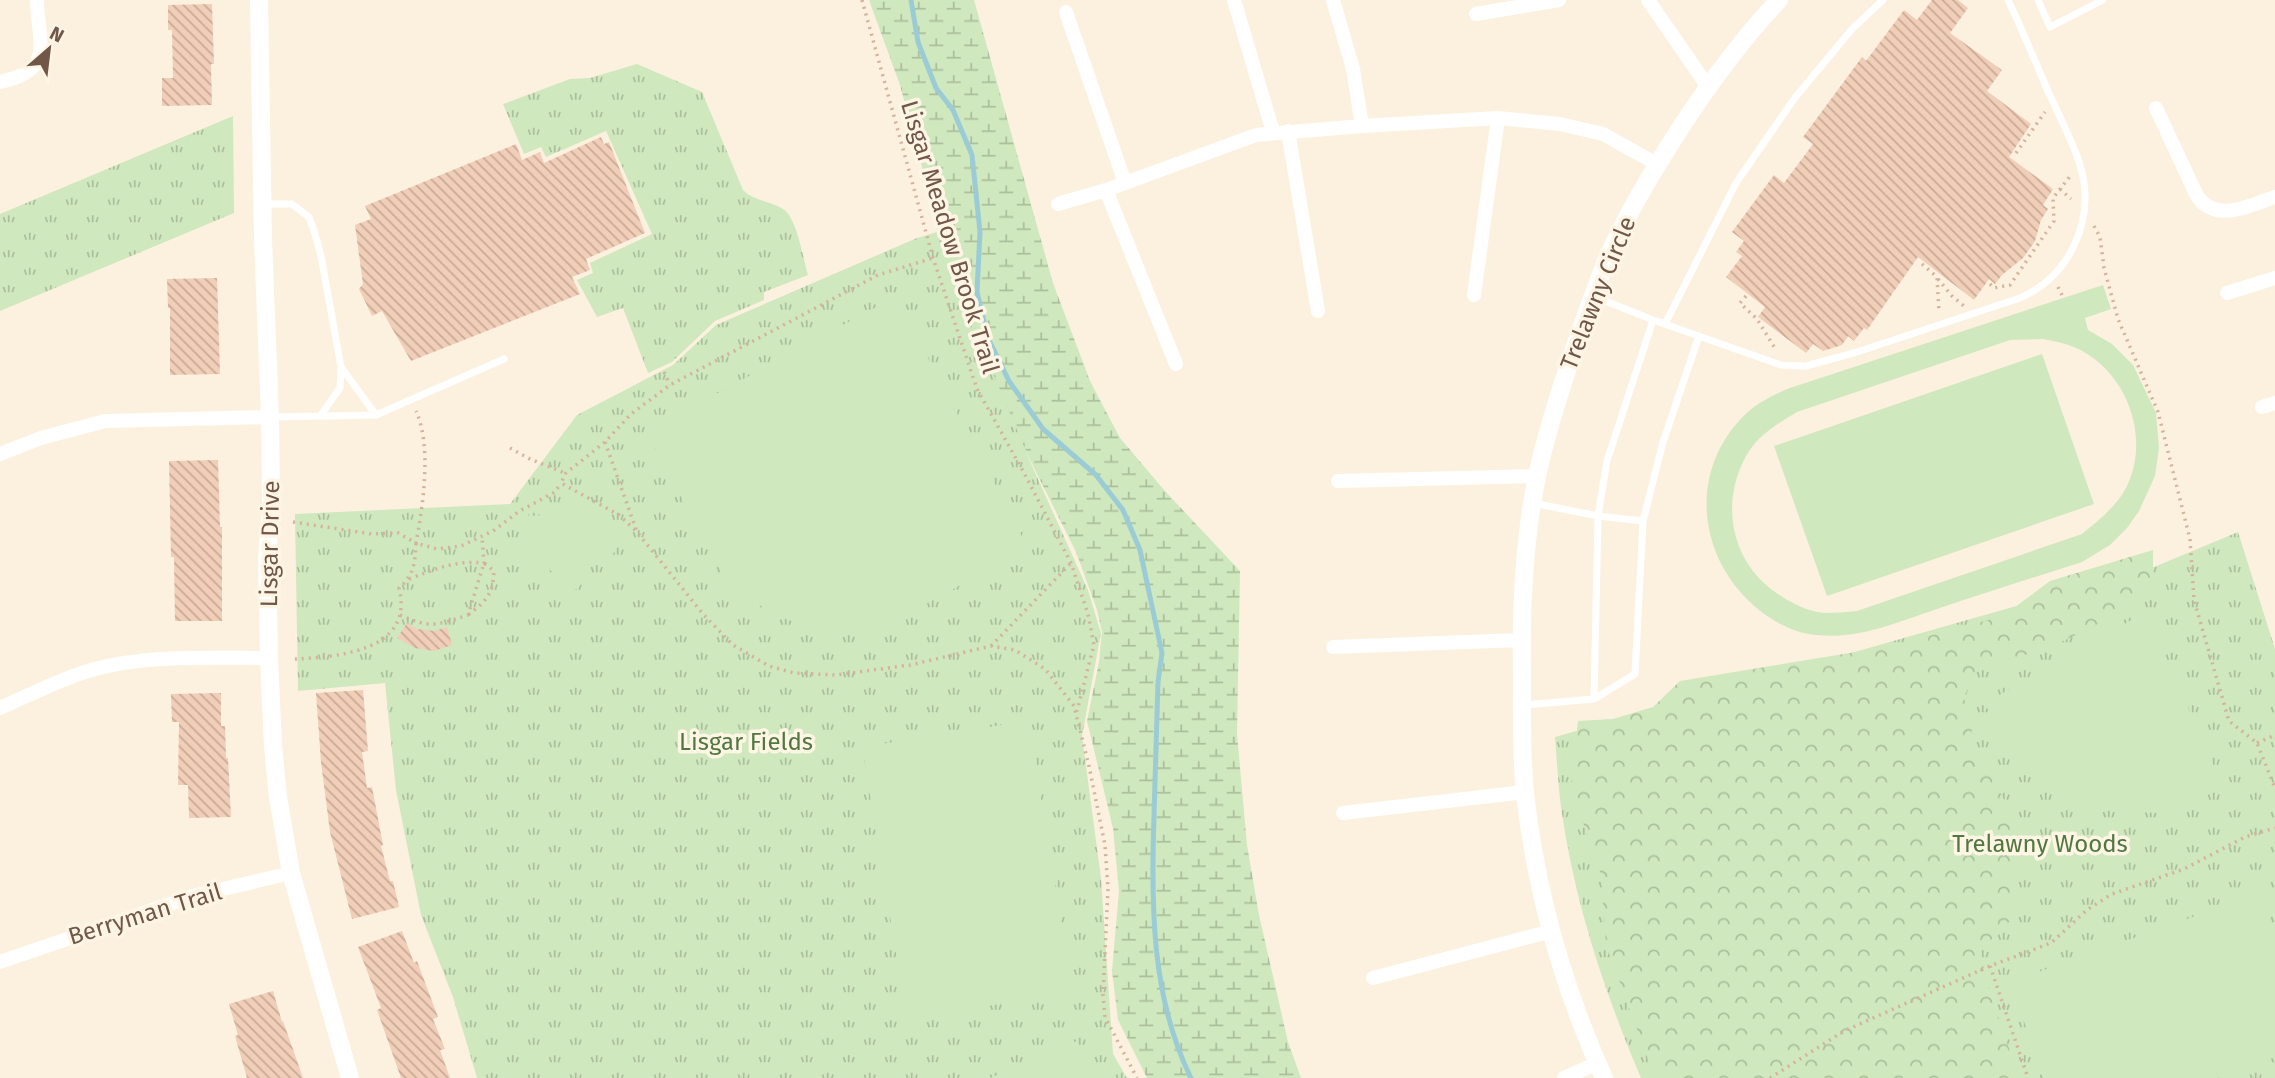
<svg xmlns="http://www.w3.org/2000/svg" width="2275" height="1078" font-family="'Fira Sans',sans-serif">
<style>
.grass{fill:url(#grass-tufts)}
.forest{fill:url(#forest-crowns)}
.wetland{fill:url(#wetland-marsh)}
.pitch{fill:#cfe8be;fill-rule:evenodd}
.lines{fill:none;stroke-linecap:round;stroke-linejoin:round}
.stream{stroke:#9bccd6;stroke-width:5}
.building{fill:url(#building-back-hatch)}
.path{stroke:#d5b29b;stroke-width:3.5;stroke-dasharray:2 5;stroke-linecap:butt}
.service{stroke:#fff;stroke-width:7}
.minor{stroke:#fff;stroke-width:14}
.tertiary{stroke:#fff;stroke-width:18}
.labels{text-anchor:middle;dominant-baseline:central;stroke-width:7;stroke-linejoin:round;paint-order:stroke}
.street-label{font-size:24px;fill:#715747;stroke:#fff5e5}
.park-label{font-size:24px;fill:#507840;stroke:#fff5e5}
</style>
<defs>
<pattern id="grass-tufts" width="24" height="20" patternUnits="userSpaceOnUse" patternTransform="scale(1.75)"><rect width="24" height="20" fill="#cfe8be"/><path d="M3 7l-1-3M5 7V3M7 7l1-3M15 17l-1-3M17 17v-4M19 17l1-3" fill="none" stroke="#acbf9c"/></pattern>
<pattern id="forest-crowns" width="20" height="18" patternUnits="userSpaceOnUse" patternTransform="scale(1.75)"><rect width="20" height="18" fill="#cfe8be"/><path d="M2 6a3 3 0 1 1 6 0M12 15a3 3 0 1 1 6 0" fill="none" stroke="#acbf9c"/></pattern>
<pattern id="wetland-marsh" width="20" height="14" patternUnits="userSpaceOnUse" patternTransform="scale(1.75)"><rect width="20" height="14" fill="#cfe8be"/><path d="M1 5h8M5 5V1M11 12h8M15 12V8" fill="none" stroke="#acbf9c"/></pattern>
<pattern id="building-back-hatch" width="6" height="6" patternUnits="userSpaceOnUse" patternTransform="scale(1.75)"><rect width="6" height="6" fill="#f1ceb7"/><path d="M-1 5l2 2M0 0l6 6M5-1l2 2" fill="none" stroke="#c8aa97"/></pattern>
</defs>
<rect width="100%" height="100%" fill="#fcf1df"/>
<path class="grass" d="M637,64L702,92L743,190C754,201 770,201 783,209C797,217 803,259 808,275L764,292V300L715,321L672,362L648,373L623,308L597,317L577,280L593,273L590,263L652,234L606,131L546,157L541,147L524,154L503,104L570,79L590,78Z
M233,116L234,213L0,311V214Z
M940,231L1029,459L1088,590L1101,633L1082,736L1101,878L1113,1054L1127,1078H477L453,997L421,915L396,790L385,683L298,691L295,514L510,504L577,415L673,365L716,325L917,238Z
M2238,532L2275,649V1078H1641C1604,991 1574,901 1561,807C1558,784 1557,760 1555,737L2154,567Z"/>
<path class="forest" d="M2153,550V586L2110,618L2049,648L1976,669L1964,698L1977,752L2014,817L2015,916L1981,950L1985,978L2019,1078H1659L1649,1062L1606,945L1601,875L1571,787L1578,721L1613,719L1653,707L1680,681L1892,646L2003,616L2050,581Z"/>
<path class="wetland" d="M869,0H974L1053,283L1090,381L1120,438L1164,490L1240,571L1237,734L1247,845L1259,915L1288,1042L1301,1078H1147L1118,1020L1112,971L1119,891L1113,828L1087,721L1099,662L1102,632L1097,610L1076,552L1029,458L943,256L923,171L900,85Z"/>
<path class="pitch" d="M2103,285L2111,309L2085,318L2088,330L2112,344L2133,365L2156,413L2159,448L2155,476L2139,511L2127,528L2110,545L2082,562C2035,577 1987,592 1940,608C1900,621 1860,640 1816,635C1792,633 1768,619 1751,603C1694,550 1690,463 1750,410C1761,401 1774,395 1787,389ZM2043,339C2053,341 2064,343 2074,347C2126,369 2152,437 2126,488C2115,508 2099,520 2082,534L1857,611C1847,612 1835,613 1825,613C1807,612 1789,602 1775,592C1732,562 1720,505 1745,458C1756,436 1777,424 1797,412L2010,340Z
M874,308L907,318L1028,548L893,622L855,630L814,629L778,616L744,596L722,573L646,432Z
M2042,354L2094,504L1827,596L1774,446Z
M563,512L587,513L608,524C618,548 620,563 588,563C583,574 585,588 571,591C553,586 559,577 548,568C539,560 527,559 523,546C519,536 527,528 522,519L531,514L534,516Z
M2135,618L2151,623L2220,780L2179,806L2157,813L2094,810L2065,800L2036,780L2007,752L1985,703Z
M1028,721L1073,992L907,1019L862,747Z
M2260,893L2275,934V1057L2217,1078H2044L2010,982Z
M1077,1041L1094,1078H990Z"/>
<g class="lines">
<path class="stream" d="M911,0L918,42L936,88L953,110L972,155L980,232L977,292L988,338L1009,381L1043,429L1096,475L1123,510L1140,550L1162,653L1158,682C1157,726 1155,771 1154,816C1151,904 1151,997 1191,1078"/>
</g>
<path class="building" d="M1932,0H1958L1968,8L1950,33L2002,70L1987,91L2031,124L2009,157L2053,189L2043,205L2048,209L2041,220L2035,241L2023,258L2002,275L1995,284L1989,279L1974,300L1918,257L1867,330L1864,328L1854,341L1848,336L1842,345L1823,351L1813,344L1806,353L1758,317L1765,307L1726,277L1742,256L1736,252L1744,241L1732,232L1774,175L1784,183L1813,144L1803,137L1862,57L1866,61L1904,10L1917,20Z
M212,4L214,64H211L212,105L162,106V78H173L172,30H168V5Z
M601,137L604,144L609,142L645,233L586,259L590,270L572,277L580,294L411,361L382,311L372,316L359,289L363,284L355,225L371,219L365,206L516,144L522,160L540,152L544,163Z
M217,278L220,374L170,375V308H168L167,279Z
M218,460L220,527H222V621H175L174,557H171L169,461Z
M407,623L417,629L434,631L447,627L452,645L434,651L415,648L397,638Z
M363,690L368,751L362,752L367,788L372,787L383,845L381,846L390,881H393L399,907L352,919L330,832L321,762L316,693Z
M221,693V726H225L226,758H228L231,817L189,818L188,785H178L179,722H172L171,694Z
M402,931L414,963L417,961L438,1017L433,1019L445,1049L440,1050L450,1078H401L377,1010L381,1008L358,947Z
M273,991L282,1022L283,1021L303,1078H247L235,1036L238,1035L229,1004Z"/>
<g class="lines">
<path class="path" d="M862,0L933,258L977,389L1023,471L1071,563L1088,614L1094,645L1077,711
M2016,153L2045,112
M2060,189L2071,199
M2094,226L2100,237L2104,268L2118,319L2158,412L2190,539L2194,600L2229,721L2257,743L2275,788
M1922,264L1937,277L1939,312
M1938,279L1952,296L1964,306
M1990,284L1994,288L2010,285L2054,221L2053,198L2071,175
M2058,287L2062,295
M1746,296L1740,303L1757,319L1776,350
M664,372L670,385
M605,442L637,532L703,614L733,645L769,666L794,673L836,675L910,665L991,646L1015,650L1045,669L1074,706L1089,766L1105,845L1108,889L1103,995L1105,1017L1137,1078
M510,448L530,459L565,473
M293,522L372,534L398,533L416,543C423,506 432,446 416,411
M635,530L619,515L561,483L566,473L605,442L631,414L670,385L878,275L933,258
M409,579C436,569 455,560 484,563L482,536
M400,615C431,629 437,625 468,615L484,563L494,571C493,595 486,601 468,615
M991,646L1071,563
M295,659C338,657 415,651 399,588C414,575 415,563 416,543L437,549L461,546L493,531L518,512L555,492L561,483
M2257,743L2275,735
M1990,966L2028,1078
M1770,1078L1844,1031L1990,966L2051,943L2088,909L2112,894L2184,869L2245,837L2275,828"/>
<path class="service" d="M2038,0L2050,27L2103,0
M263,204H292L309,217L315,234L321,256L341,367L376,415L504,359
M1593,296L1653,320L1781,365L1806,366L1857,352L2020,298C2070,276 2095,221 2081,168C2073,141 2058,114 2047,89C2034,59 2022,29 2008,0
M1665,324L1736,183L1794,99L1852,29L1883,0
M320,416L340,388L341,368
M272,417L376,415
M1533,503L1598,516L1643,521
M1594,699L1598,516L1607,461L1653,320
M1524,705L1594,699L1635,674L1643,521L1663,442L1699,336"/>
<path class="minor" d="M1234,0L1273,132
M1333,0L1353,69L1362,126
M1648,0L1708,87
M1066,12L1125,183
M1476,14L1559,0
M0,82C56,70 38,44 37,0
M2156,108L2197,196C2216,224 2250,205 2275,197
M1288,131L1318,311
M1106,190L1176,364
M1058,204L1106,190L1256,135L1362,126L1498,118L1560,124L1603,134L1657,164
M2227,293L2275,278
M1474,295L1498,118
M2262,407L2275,403
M0,454L41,438L105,421L270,417
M1338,481L1537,476
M1333,647L1521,640
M0,708C28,696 56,681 85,672C141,654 210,658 269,658
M1343,813L1525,792
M0,962L193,896L291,873
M1373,978L1552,931
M1564,1078L1598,1063"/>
<path class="tertiary" d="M259,0L263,240L270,417L271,504L267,559L269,658L273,746L278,797L291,873L350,1078
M1604,1078C1564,989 1536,891 1525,794C1521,754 1522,712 1522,672C1521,616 1523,560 1532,504C1539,458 1553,414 1567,370C1581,329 1594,289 1611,250C1631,206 1657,164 1683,124C1712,80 1743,38 1779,0"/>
</g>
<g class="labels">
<g class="street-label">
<text transform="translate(950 237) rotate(73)">Lisgar Meadow Brook Trail</text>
<text transform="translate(1598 293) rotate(-68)">Trelawny Circle</text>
<text transform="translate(270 544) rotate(-89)">Lisgar Drive</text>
<text transform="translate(145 914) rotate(-17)">Berryman Trail</text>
</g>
<g class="park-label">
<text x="746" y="742">Lisgar Fields</text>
<text x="2040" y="844">Trelawny Woods</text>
</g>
</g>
<g transform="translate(49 49) rotate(28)" stroke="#fff5e5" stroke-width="5" paint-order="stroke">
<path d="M0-5L12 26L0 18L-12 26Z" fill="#715747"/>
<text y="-10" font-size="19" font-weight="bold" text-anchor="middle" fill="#715747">N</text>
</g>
</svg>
